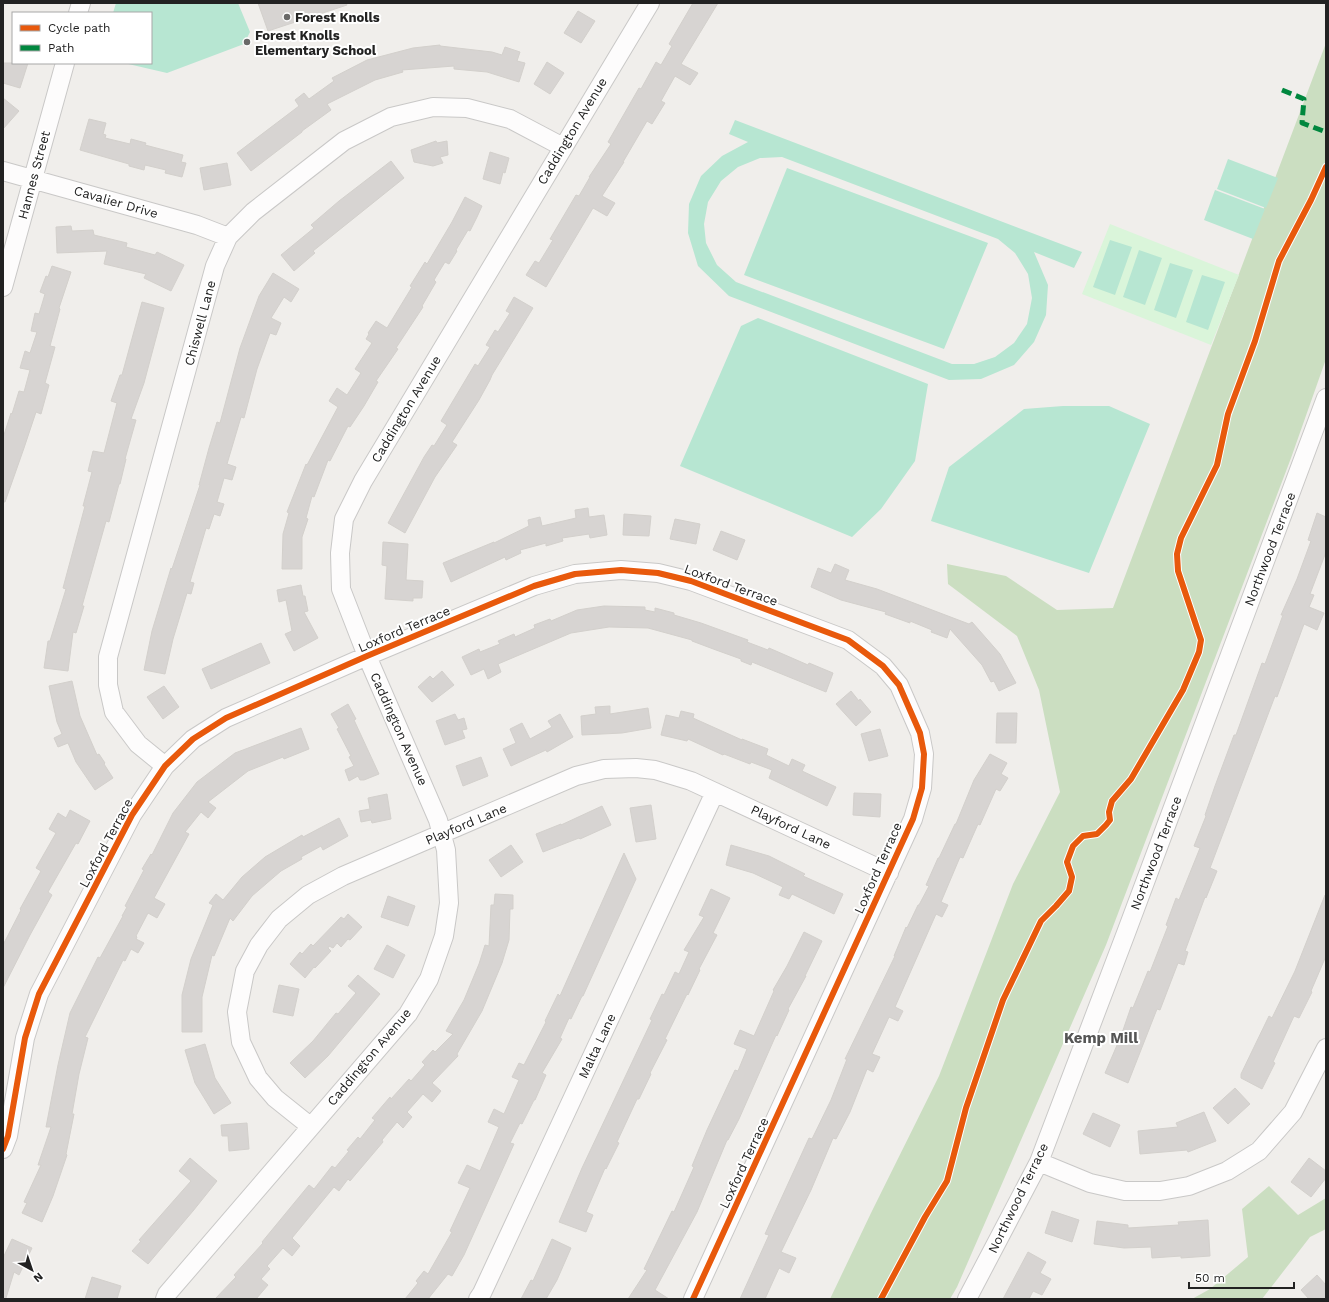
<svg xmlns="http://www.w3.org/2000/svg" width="1329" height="1302" font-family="'Work Sans',sans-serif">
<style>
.forest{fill:#cbdec1}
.park{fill:#daf5da}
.pitch{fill:#b7e6d2;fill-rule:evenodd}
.building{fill:#d7d4d2;stroke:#d3d0cc}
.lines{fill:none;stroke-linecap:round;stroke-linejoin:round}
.minor-casing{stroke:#c9c8c7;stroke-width:20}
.minor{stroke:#fdfcfc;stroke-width:18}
.quiet{stroke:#00873e;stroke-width:5;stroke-dasharray:10 5;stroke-linecap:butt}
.cycleway-casing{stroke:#fff;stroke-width:8}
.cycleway{stroke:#e8590c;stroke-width:6}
.poi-dot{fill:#6a6968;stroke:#fff;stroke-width:1.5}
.labels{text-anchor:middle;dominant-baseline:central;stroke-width:4;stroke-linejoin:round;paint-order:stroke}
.poi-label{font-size:13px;font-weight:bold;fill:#222;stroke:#fff;text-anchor:start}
.street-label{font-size:13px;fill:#222;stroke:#fff}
.quarter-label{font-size:15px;font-weight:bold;fill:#555;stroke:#fff}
</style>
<rect width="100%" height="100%" fill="#f0eeeb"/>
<path class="forest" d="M1326,43V359L1291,458L1106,945L957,1287L950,1299H830L871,1213L939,1076L1013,884L1060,792L1039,690L1017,636L948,584L947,564L1006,576L1057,610L1113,608Z
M1269,1186L1298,1215L1326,1198V1229L1310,1237L1262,1299H1192L1210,1289L1248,1257L1242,1209Z"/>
<path class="park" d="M1110,224L1239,275L1211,345L1082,294Z"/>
<path class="pitch" d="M116,3H238L250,32L244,44L167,73L124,63H151V13H113Z
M735,120L1082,252L1074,268L1034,252L1048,285L1046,315L1034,342L1014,365L981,379L949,380L729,296L698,266L688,233L689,204L701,176L722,156L748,142L729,134ZM782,157L998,239L1015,253L1028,274L1032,298L1027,324L1014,343L995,357L974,364H952L736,282L717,265L706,243L704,224L708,202L721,181L738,167L760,158Z
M1228,159L1278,178L1266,208L1217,189Z
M787,168L988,243L944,349L744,275Z
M1215,190L1265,209L1253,239L1204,220Z
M1110,240L1132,247L1115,295L1093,287Z
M1139,250L1162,258L1145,305L1123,297Z
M1170,263L1193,270L1176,318L1154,310Z
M1202,275L1225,282L1208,330L1186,322Z
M758,318L928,384L915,461L881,509L852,537L680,466L741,326Z
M1063,406H1109L1150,424L1089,573L931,521L949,467L1024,409Z"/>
<path class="building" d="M258,3H346L347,5L268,31Z
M693,3H718L681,64L698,73L690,85L675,76L661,101L665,103L652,124L647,121L623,162H624L602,196L615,203L607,216L593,208L546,287L526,275L535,261L539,263L553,240L550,239L576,195L579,196L590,177H589L611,144L608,142L639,88L641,89L656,62L661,65L672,46L669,44Z
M578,11L595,21L581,43L564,33Z
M440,45V46L492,52L502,55L505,47L520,52L517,61L525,63L519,82L487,72L454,69V66L402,70L403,72L375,80L327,104L331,110L302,131V132L251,171L237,153L299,106L295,100L304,93L309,99L334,81L332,78L367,60L413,48Z
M547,62L564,73L550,94L534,84Z
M3,63H28L20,88L3,83Z
M3,98L19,111L3,129Z
M89,119L106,123L103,134L106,135L105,138L130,144L131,139L146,143L145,145L183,155L181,162L186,163L182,177L165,173L166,170L145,165L144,170L129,166V164L80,150Z
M436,141L437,143L447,141L448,155L440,157L443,163L433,166L414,162L411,150Z
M490,152L509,158L505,173L503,172L500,184L483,179Z
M391,161L404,178L313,251L315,253L294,271L281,255L314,228L311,225L339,201Z
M227,163L231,185L204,190L200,168Z
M465,197L482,206L477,217L470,231L468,230L456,250L457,251L449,264L445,262L434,280L436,282L422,306L423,307L396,348L398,349L376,381L378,382L364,406L350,427L348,426L330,461L328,460L314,497L312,496L306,518L308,519L302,537V569H282L283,534L289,513L287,512L306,464L307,465L338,407L329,401L337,388L347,395L361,373L355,369L372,343L366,339L369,334L368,333L376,321L387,328L412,287L410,286L425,262L427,264L452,222Z
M71,226L72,231L93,230L94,235L127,243L126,247L155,255L157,252L184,265L171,291L144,278L146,274L104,264L107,251L57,253L56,227Z
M52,266L71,272L59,308L60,309L50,346L55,347L45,383L49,385L41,414L36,412L24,448L5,502H3V438L11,413L12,414L19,391L24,392L30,370L20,368L25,351L30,353L37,332L31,331L35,313L39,314L45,294L40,292L46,276L48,277Z
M273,273L299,289L291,302L284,297L271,318L281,323L276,335L270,333L257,369L244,418L241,417L227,464L236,467L232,480L224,478L217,502L224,504L220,516L214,514L209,529L206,528L190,582L194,583L191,594L187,593L173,639L165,674L144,670L152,631L171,568L172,569L200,485H199L209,448L217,422L220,423L240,348L259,296Z
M514,297L533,308L492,375L490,380L479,400L452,442L457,445L435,477L405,533L388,523L424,457L432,445L434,446L447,425L441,421L475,364L478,366L490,347L486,345L495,330L498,332L510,313L506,311Z
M142,302L164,308L144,383L131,419L136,420L125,459H126L120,484H119L109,522L106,521L82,606H84L76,633L73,632L68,671L44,668L48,641H50L66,589L63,588L85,506H83L92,472L88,471L93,451L104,453L117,403L111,401L120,375H122Z
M588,508L589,517L604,515L607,535L590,538L589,534L562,538L563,541L546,546V543L520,550L521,553L506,560L505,557L451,582L443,563L494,542V543L529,526L528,520L540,517L542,526L576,518L575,510Z
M1317,513L1326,517V552L1310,594L1314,595L1309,607L1324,613L1317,630L1304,624L1277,697L1275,696L1210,868L1217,871L1206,898L1205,897L1185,951L1188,952L1184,965L1178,963L1160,1010L1157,1009L1128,1083L1105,1073L1121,1036L1131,1007L1133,1008L1148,971L1150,972L1168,926L1166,925L1176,898L1179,900L1200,848L1194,846L1206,816L1205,815L1215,786L1234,735H1236L1262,663L1265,664L1283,615H1281L1297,579L1311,541L1308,540Z
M624,514L651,516L649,536L623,535Z
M675,519L700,524L696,544L670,539Z
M721,531L745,540L737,560L713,550Z
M383,542L408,544L406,580L423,581L422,598H413V601L385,599L387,566L382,565Z
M835,564L849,570L845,580L877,589L969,624L972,622L1000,654L1016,683L999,691L994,681L991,682L982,665L950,629L947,638L931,632L932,630L910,621V623L885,614L886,612L841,600L811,587L818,568L831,573Z
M301,585L303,596H305L308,611L304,612L318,638L294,651L285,634L292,631L286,600L279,602L277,590Z
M604,606L645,607V610L655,612V608L674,613V615L701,623L748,640L747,642L768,650L769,648L808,665L809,663L833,673L826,692L752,662L751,665L741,661V659L716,650L692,641V640L648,628L609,627L571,633L498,664L501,672L488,679L484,669L471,675L462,657L479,649L480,652L500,644L498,641L514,634L515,637L535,628L534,625L550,619L551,621L577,610Z
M261,643L270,663L211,689L202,669Z
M442,671L454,685L432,702L418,687L430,676L433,679Z
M72,681L80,716L97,755L99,754L105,763L104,764L113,778L95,790L76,762L68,743L58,747L54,738L62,734L57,722L49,686Z
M164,686L179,707L163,719L147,697Z
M851,691L859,701L860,699L871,712L856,726L836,704Z
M348,704L356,719L354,720L379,774L364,780H360L358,776L349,781L345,770L354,766L349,757L351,756L337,729L339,728L331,714Z
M610,706V714L648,708L651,728L622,733L582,735L581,716L596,714L595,707Z
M681,711L694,714L693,718L742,740V739L768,749L766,755L789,766L792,759L805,765L802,771L836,787L827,806L769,778L772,770L751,762L750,764L724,754L723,755L688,739L687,741L661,735L666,715L679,718Z
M997,713H1017L1016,743H996Z
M455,714L458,720L464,718L467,729L462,730L465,738L445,745L436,721Z
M560,714L573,737L547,752L546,750L511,766L503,749L516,743L510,729L522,723L530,739L552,727L548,721Z
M301,728L309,749L284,759L283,757L248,771L208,802L216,808L208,818L201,812L185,832L189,834L154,898L165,904L157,918L148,913L136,936L137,937L136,939L144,943L138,953L131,949L125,961L123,960L85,1037L88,1038L79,1074L72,1114H74L66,1154L67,1155L53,1196L42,1222L22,1213L27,1203L24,1202L41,1165H38L51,1127H46L58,1065L70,1013L98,957L100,958L123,916H122L127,907L125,906L144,870L142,869L151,854L152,855L173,813L197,782L235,753Z
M880,729L888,756L869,761L861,734Z
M990,754L1007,763L1001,774L1008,778L1000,791L996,789L980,825L978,824L963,858L960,857L941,902L948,905L942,917L936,914L895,1007L903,1011L898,1021L889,1017L872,1054L880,1057L873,1072L867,1069L850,1112L836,1139L833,1138L811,1190L781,1252L796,1258L789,1273L779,1268L765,1299H740L769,1235L765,1234L809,1138L812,1139L831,1100L847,1059H845L895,956H894L906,927L907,928L918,905H919L929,886L926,885L938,858H939L955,824H956L974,780Z
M481,757L488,776L463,786L456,766Z
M854,793L881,794L880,817L853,815Z
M387,794L391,819L372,823L371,820L361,822L359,811L370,809L368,798Z
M651,805L656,839L636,842L630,808Z
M602,806L611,825L580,839L579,838L543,852L536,834L561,824V825Z
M70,810L90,821L78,844L76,843L48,892L52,895L30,935L3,988V945L21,910L20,909L41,871L36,868L56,833L49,829L58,813L66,818Z
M339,818L348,836L323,850L321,846L301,857L302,859L281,871L252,896L233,921L230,918L214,956L212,955L202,997V1032H182V995L191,959L213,905L209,903L216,894L223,900L242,877L265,857L302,835L303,837Z
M511,845L523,862L501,877L489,860Z
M731,845L769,856L805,874L803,876L843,894L834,914L792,894L789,899L779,895L783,887L753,873L726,865Z
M624,853L636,879L583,996H582L571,1019L569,1018L560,1038L562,1039L542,1073L546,1075L535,1100H534L522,1124L520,1123L510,1143L514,1144L464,1255L452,1276L448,1274L428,1299H405L418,1283L416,1281L424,1271L428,1274L452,1232L450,1231L470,1188L458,1183L467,1165L480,1171L499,1127L488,1122L494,1109L504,1114L519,1080L512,1077L519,1063L524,1065L546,1022L545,1021L558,994L560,996Z
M711,889L730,898L713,933L717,935L699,969L700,970L688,995L687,994L665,1039L667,1040L650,1073L651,1074L639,1099H637L617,1142L619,1143L606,1169L605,1168L586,1212L593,1215L586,1232L559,1222L582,1168L652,1020L650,1019L662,994L664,995L675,972L679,974L689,952L684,950L704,917L699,915Z
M495,894L513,895V909H510L509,940L502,963L482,1011L457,1054L458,1056L432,1083L441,1091L432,1102L423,1094L407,1112L412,1117L403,1128L397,1122L382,1140L383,1142L350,1181L348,1179L339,1191L334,1187L292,1238L300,1246L292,1256L283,1248L267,1266L270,1269L261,1279L268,1285L256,1299H215L236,1277L234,1275L263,1243L262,1242L309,1185L314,1189L332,1166L335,1168L349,1151L347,1150L358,1137L360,1139L375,1120L372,1118L390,1097L391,1099L409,1079L411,1081L425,1065L422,1062L433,1050L435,1052L453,1034L446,1031L464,1000L479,964L485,945L489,946L491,905H494Z
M1325,895L1326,896V956L1311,991L1312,992L1299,1018L1294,1016L1273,1062L1275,1063L1262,1089L1241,1078V1074L1269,1016L1272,1018L1295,971Z
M388,896L415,906L408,926L381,917Z
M348,914L362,927L350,940L348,939L341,947L337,943L333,948L329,946L328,948L331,951L315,968L314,967L305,978L290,964L300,952L302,954L311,944L313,946L341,917L344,919Z
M804,932L822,941L805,976H806L788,1009L789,1010L777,1036L776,1035L739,1119L728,1140H727L697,1212L655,1290L669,1299H628L647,1270L644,1269L672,1211L674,1212L694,1167L692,1166L707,1130L735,1070L738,1071L747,1049L734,1044L740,1030L754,1036L774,991L773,990L787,966Z
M387,945L405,955L393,978L374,969Z
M358,975L380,994L328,1056L305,1078L290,1063L313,1041L336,1013L338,1014L356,993L348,986Z
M279,985L299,989L293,1016L273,1012Z
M205,1044L215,1078L231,1103L214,1114L195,1083L185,1050Z
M1235,1088L1250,1104L1228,1124L1213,1108Z
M1204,1112L1216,1141L1188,1152L1187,1150L1140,1154L1138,1131L1178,1127L1176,1123Z
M1093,1113L1120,1125L1110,1147L1083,1134Z
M247,1123L249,1149L229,1151L228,1136H222L221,1125Z
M190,1158L217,1181L193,1211L148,1264L132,1251L141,1241L139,1240L191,1181L179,1171Z
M1309,1158L1326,1171V1178L1311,1197L1291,1182Z
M1052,1211L1079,1220L1072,1242L1045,1233Z
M1208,1220L1210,1256L1181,1258V1256L1152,1258L1151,1247L1124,1248L1094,1244L1097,1221L1128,1225V1228L1179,1225L1178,1222Z
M12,1239L32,1248L19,1275L14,1272L6,1298H3V1258Z
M552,1239L571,1248L557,1280L546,1299H521L531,1280L533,1281Z
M1028,1252L1046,1262L1040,1273L1051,1279L1042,1295L1033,1291L1029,1299H1003Z
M1317,1275L1326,1285V1299H1309L1301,1290Z
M92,1277L121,1286L117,1299H85Z"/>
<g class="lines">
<g class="minor-casing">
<path id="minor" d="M78,13L81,3
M3,171L197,225L228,237
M3,287L65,63
M165,766L138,744L114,712L108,685V657L215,266L228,237L253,212L344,141L391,117L433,107L467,108L510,119L563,147
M310,1126L275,1098L258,1078L241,1042L237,1012L245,971L259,945L279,919L308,895L343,876L576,776L604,769L636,768L655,770L691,781L889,873
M3,1149L8,1136L25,1038L39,994L132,815L165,766L193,739L226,718L367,656L534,586L575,574L621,570L658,573L691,581L848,640L883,666L899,685L920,733L924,754L922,788L913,819L693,1299
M1039,1162L1090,1183L1125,1191H1160L1189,1186L1227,1171L1259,1151L1293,1112L1326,1048
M165,1299L167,1294L408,1014L429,979L444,936L449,903L446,850L438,820L367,656L341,589L340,553L344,519L363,481L650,3
M478,1299L482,1293L715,792
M967,1299L1039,1162L1126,933L1326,398"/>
</g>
<use href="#minor" class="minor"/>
<path class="quiet" d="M1282,90L1304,99L1302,123L1326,132"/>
<g class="cycleway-casing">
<path id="cycleway" d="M3,1149L8,1136L25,1038L39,994L132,815L165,766L193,739L226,718L367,656L534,586L575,574L621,570L658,573L691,581L848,640L883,666L899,685L920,733L924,754L922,788L913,819L693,1299
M881,1299L925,1217L947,1181L966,1108L1003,1000L1041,921L1056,906L1069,891L1072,877L1067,862L1073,846L1083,836L1097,834L1106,825L1110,820L1109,812L1112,801L1131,779L1183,690L1199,652L1201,640L1178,571L1177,554L1181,538L1217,465L1228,414L1255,341L1279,261L1311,200L1326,167"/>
</g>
<use href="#cycleway" class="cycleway"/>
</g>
<g class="poi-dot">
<circle cx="287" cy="17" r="4"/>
<circle cx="247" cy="42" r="4"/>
</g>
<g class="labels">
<g class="poi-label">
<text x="295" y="17">Forest Knolls</text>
<text x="255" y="35">Forest Knolls<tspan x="255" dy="15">Elementary School</tspan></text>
</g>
<g class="street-label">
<text transform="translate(572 131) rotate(-59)">Caddington Avenue</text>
<text transform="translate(34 175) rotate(-75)">Hannes Street</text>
<text transform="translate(116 202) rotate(16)">Cavalier Drive</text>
<text transform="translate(200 323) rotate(-75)">Chiswell Lane</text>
<text transform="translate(406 409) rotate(-59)">Caddington Avenue</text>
<text transform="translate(1270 549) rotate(-69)">Northwood Terrace</text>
<text transform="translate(731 585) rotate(20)">Loxford Terrace</text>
<text transform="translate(404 629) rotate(-23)">Loxford Terrace</text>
<text transform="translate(399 729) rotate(66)">Caddington Avenue</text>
<text transform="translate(466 824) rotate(-23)">Playford Lane</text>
<text transform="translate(791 827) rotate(25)">Playford Lane</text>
<text transform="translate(106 843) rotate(-62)">Loxford Terrace</text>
<text transform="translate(1156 853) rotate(-69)">Northwood Terrace</text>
<text transform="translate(878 868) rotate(-66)">Loxford Terrace</text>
<text transform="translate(597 1046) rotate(-65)">Malta Lane</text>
<text transform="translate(369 1057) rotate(-50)">Caddington Avenue</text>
<text transform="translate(744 1163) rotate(-65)">Loxford Terrace</text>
<text transform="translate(1018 1198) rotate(-64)">Northwood Terrace</text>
</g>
<g class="quarter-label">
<text x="1101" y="1038">Kemp Mill</text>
</g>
</g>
<rect width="1329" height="1302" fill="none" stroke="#222222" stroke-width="8"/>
<rect x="12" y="12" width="140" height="52" fill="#ffffff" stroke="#a7a7a7"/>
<rect x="20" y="25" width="20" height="6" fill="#e8590c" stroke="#a7a7a7"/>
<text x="48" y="32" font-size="12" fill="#222222">Cycle path</text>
<rect x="20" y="45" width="20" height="6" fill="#00873e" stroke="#a7a7a7"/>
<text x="48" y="52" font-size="12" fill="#222222">Path</text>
<g transform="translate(32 1270) rotate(140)" stroke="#ffffff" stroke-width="3" paint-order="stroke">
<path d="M0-3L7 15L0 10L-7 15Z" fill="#222222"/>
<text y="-6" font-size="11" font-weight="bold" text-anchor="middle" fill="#222222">N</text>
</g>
<path d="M1189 1282v6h105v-6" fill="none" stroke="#222222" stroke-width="2"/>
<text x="1195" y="1282" font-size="12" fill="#222222" stroke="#ffffff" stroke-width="3" paint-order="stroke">50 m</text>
</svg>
